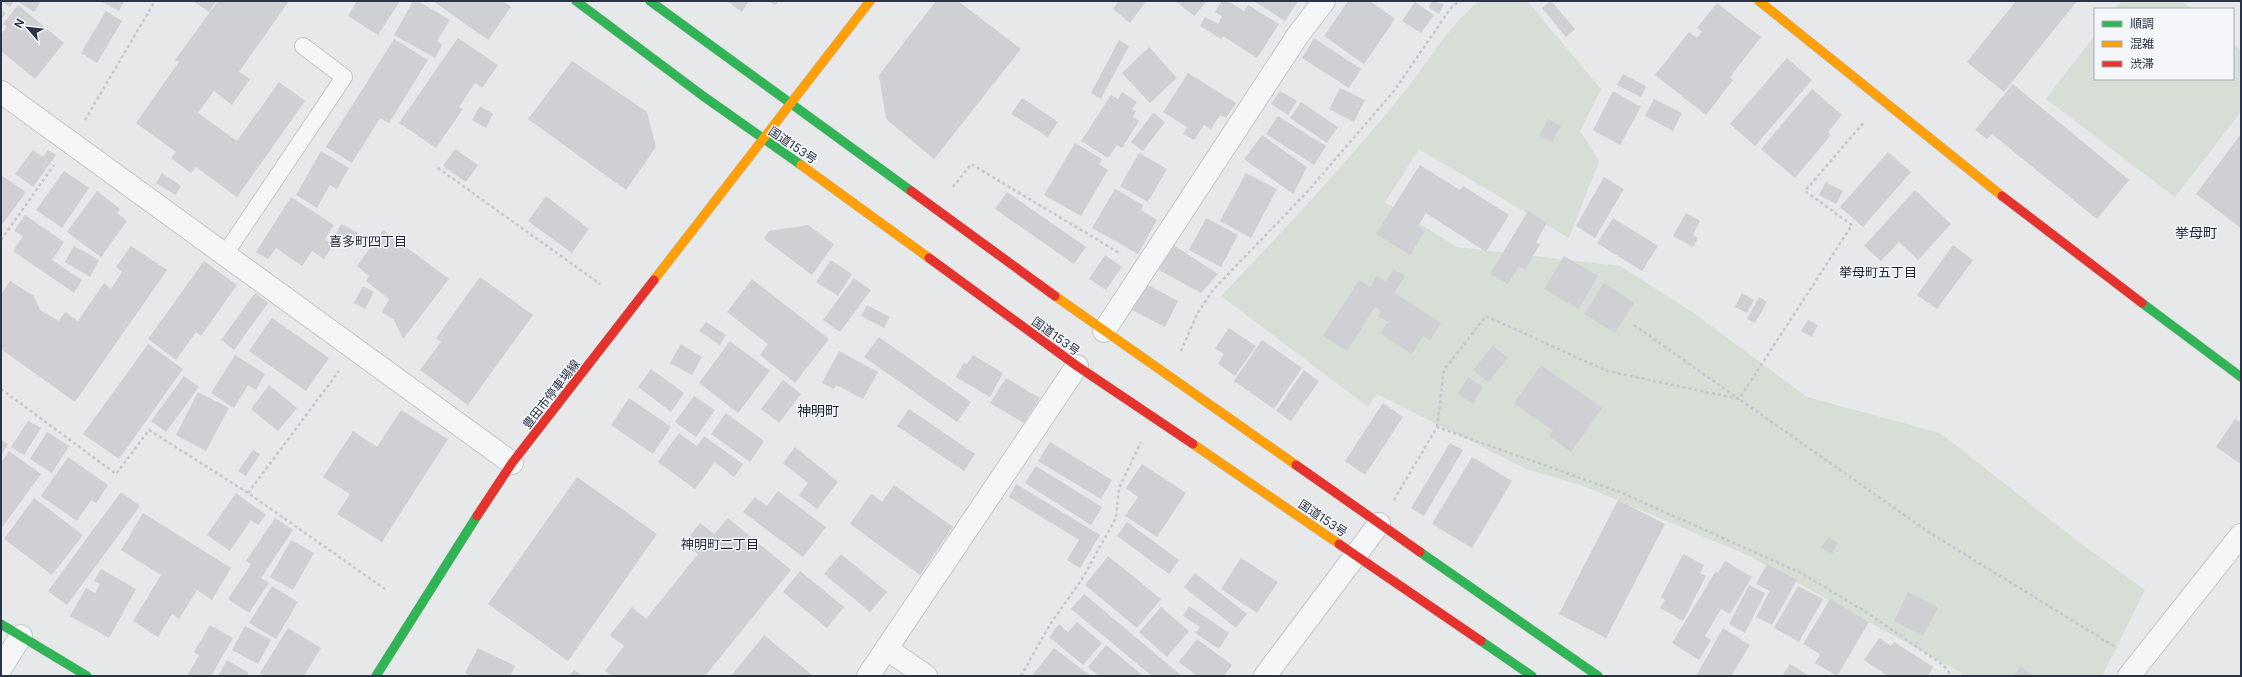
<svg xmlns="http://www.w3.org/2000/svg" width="2242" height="677" font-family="Inter,'Noto Sans JP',sans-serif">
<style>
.green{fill:#d6ded6}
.building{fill:#ced0d3}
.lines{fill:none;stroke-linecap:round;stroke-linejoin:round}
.lane-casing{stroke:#c4c6c8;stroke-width:18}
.street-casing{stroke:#c4c6c8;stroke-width:24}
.fast-casing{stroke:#c4c6c8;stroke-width:10}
.slow-casing{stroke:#c4c6c8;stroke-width:10}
.jam-casing{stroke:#c4c6c8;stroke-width:10}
.path{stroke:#c5c6ca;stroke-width:2.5;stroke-dasharray:3 3;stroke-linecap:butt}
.lane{stroke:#f5f6f7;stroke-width:16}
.street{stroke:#f5f6f7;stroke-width:22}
.fast{stroke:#30b455;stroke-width:9}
.slow{stroke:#ff9f0a;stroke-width:9}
.jam{stroke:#e5322d;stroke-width:9}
.labels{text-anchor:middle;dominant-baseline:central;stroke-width:3;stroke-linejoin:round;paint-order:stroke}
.street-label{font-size:12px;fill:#2b3445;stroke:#f4f6f9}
.neighbourhood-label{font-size:13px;fill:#1d2536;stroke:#f4f6f9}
.quarter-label{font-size:14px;fill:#1d2536;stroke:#f4f6f9}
</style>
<rect width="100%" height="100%" fill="#e6e8ea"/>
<path class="green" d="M1479,1H1527L1601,89L1580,131L1599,161L1569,238L1419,149L1385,202L1457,247L1620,266L1692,312L1807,397L1940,433L2080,543L2145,590L2102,676H1963L1960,672L1749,556L1584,486L1526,469L1377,394L1368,407L1221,296C1283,231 1344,166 1401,96C1427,64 1447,28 1479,1Z
M2122,1H2182L2191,9H2115Z
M2095,35V79H2233V44L2241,50V112L2175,197L2046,99Z"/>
<path class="building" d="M1,1H14L10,7Z
M17,1H41L34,12Z
M100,1H124L119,11Z
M193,1H216L209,12Z
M218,1H289L239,72L250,79L232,105L214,91L198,113L237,141L279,82L305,101L237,197L196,167L191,173L171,158L176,152L136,123L179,62L175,60Z
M357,1H400L378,35L348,16Z
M413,1H418L450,20L437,41L442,45L435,58L394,35Z
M433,1H503L511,7L488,40Z
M727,1H749L742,12Z
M769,1H779L775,5Z
M936,1H958L1021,49L934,159L886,119L879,75Z
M1119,1H1142L1145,3L1130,23L1113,9Z
M1176,1H1207L1194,16Z
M1222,1H1228L1244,11L1248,5L1279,24L1257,58L1223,36L1221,39L1200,26L1205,17L1218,24L1222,16L1215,12Z
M1254,1H1298L1285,21Z
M1348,1H1370L1395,19L1364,64L1324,36Z
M1432,1L1444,4L1439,14L1429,8Z
M1551,1L1575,29L1566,37L1542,8Z
M2016,1H2077L2004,92L1967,62Z
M1415,2L1434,15L1421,33L1402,21Z
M1717,3L1761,37L1730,77L1733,80L1706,115L1655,75L1689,32L1697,38L1702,32L1697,28Z
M18,5L64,43L35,79L1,51V35L7,27L3,24Z
M1,10L6,13L1,20Z
M106,11L122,21L97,63L81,53Z
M458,38L498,65L482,88L475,83L459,107L463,109L436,148L399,123Z
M1314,38L1361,69L1349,88L1302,58Z
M394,39L428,60L389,123L380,118L352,163L326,147Z
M1119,40L1129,46L1101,99L1091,93Z
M1149,47L1177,78L1150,103L1122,73Z
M1787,58L1812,80L1755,146L1730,124Z
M572,61L647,112L656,147L626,190L528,119Z
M1188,73L1236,103L1226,118L1220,115L1211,129L1204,125L1194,140L1183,134L1187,127L1163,112Z
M1623,74L1646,86L1641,97L1617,85Z
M2013,84L2129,180L2097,219L1992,134L1987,139L1975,130Z
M1340,88L1365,100L1354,122L1329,109Z
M1812,89L1842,115L1828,132L1831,135L1795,178L1761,149Z
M1280,91L1297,101L1288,115L1271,104Z
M1613,91L1641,107L1620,145L1593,130Z
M1122,92L1137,102L1132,109L1136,111L1133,117L1139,121L1122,148L1117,145L1108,158L1081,141L1111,95L1118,99Z
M1022,98L1058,122L1048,137L1011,114Z
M1654,99L1682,113L1673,131L1645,116Z
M1301,102L1338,127L1327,143L1290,118Z
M480,106L493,114L486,128L472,120Z
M1153,113L1165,122L1143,151L1131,142Z
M1278,116L1326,146L1314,165L1266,134Z
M1548,119L1561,126L1552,142L1539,136Z
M2241,134V228L2196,194Z
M1262,135L1307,167L1293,194L1244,159Z
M1075,143L1102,159L1099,164L1108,170L1081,216L1044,195Z
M455,149L478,165L466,182L443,166Z
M33,150L43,157L48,150L56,155L33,187L15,174Z
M321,151L349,168L337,189L330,185L317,208L296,195Z
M1888,152L1911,172L1863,227L1840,207Z
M1139,153L1167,169L1148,202L1120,186Z
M1420,165L1460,190L1463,186L1509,215L1486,252L1426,213L1418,226L1425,231L1410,255L1376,234Z
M64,171L89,188L62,228L36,210Z
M162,173L181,186L175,195L156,183Z
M1246,173L1277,189L1251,238L1220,221Z
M1,175L26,192L1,226Z
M1604,177L1624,189L1595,238L1576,226Z
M1826,182L1843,191L1836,204L1819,195Z
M1115,189L1143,205L1141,210L1157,220L1138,254L1092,228Z
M1915,190L1951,224L1918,260L1899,242L1881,261L1864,246Z
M97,191L120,209L117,213L127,221L101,257L67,232Z
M1007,192L1086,247L1074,264L995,209Z
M546,196L589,229L572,253L528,221Z
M291,197L334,225L325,239L333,245L324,259L312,251L302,266L276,248L268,259L256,252Z
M1528,211L1547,223L1536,242L1540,244L1525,270L1519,266L1508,284L1490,274Z
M1686,213L1700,221L1693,235L1698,238L1693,247L1673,236Z
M25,215L64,242L52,260L82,280L74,293L13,251L23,236L14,231Z
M1206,218L1238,235L1221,267L1189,250Z
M1613,218L1658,246L1642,271L1597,243Z
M341,224L358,233L350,248L333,239Z
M808,225L834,244L812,275L764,239L769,231Z
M383,230L449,279L403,339L394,320L382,312L389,299L366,281L369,276L357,266Z
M1172,244L1218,274L1201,293L1155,268Z
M1953,245L1973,260L1937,309L1917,295Z
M74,246L99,260L90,277L65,262Z
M131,246L167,270L75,402L1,349V294L10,281L34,296L40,310L59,321L65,312L78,321L104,283L111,289L122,272L116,267Z
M1105,255L1122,267L1106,290L1089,279Z
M1564,256L1598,276L1579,309L1544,289Z
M831,260L852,274L838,296L816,282Z
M204,261L237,285L201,336L196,332L176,360L148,339Z
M1394,269L1405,276L1394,293L1441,323L1430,340L1423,336L1412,354L1380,333L1388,322L1378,316L1381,311L1375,307L1347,351L1323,336L1359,280L1370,287L1377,276L1386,282Z
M480,277L533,315L468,405L420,370L441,342L436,338Z
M854,278L871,290L840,332L823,320Z
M752,279L829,339L795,383L760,355L768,344L727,312Z
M1144,283L1178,301L1165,327L1130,309Z
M1604,283L1634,303L1615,333L1584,314Z
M363,286L374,292L365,309L354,303Z
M255,293L268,303L234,350L221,340Z
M1742,293L1754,300L1747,313L1735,307Z
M1759,297L1767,302L1755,323L1747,319Z
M867,305L890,317L884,328L861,316Z
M272,318L329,358L306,391L249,351Z
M1808,320L1818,325L1812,337L1801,331Z
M706,322L726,335L720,345L699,331Z
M1229,328L1256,346L1235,376L1218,364L1224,354L1215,348Z
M879,337L971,402L957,422L864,357Z
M1262,340L1302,368L1274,409L1234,381Z
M730,341L770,371L738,413L699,383Z
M148,344L183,369L119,459L83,434Z
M681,344L702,357L692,375L670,363Z
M1493,346L1508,358L1488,382L1473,370Z
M839,351L878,372L863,399L836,385L834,389L822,383Z
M235,355L265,374L256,390L248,385L234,408L211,393Z
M973,355L1003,373L990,397L956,377L964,362L967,364Z
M1541,365L1602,408L1571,452L1549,436L1553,431L1514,403Z
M651,369L684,393L671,412L638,387Z
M1304,370L1319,381L1291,421L1276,411Z
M184,376L199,387L166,432L151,421Z
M1468,377L1483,387L1473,404L1458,394Z
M1006,378L1040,398L1024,423L990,403Z
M783,380L801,394L779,423L761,409Z
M269,385L297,408L278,431L251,409Z
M198,392L229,408L206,451L176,435Z
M694,396L715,410L696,437L675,422Z
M629,398L671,427L653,454L611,425Z
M1383,403L1403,417L1365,475L1345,461Z
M909,409L975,454L964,471L897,426Z
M401,410L448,439L382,542L337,514L350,494L323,477L353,431L377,447Z
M726,413L764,441L750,462L711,434Z
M2235,419L2241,423V464L2216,447Z
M28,421L41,428L24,455L11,447Z
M47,432L69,446L52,473L30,459Z
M679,433L697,446L704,436L743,464L734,477L715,462L695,489L658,462Z
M1,440L8,444L1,456Z
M1050,442L1112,480L1101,499L1038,461Z
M1450,443L1463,450L1424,516L1411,508Z
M795,447L838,482L817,509L799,495L808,483L783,463Z
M253,450L260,454L246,476L238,471Z
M9,451L41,474L1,529V463Z
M68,457L108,485L96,503L91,500L77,521L41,496Z
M1472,457L1512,481L1472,548L1432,524Z
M1142,464L1186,493L1157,537L1125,516L1138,497L1126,488Z
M1036,466L1102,507L1091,525L1025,483Z
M577,477L657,534L568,661L488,604Z
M1016,484L1100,535L1080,568L1067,560L1079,540L1009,497Z
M894,485L953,527L920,575L850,524L871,494L882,502Z
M778,491L826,527L803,557L743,512L755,497L767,506Z
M121,492L140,506L67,605L48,591Z
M236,493L266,515L258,525L251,520L230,551L207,535Z
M34,498L83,535L52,575L4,539Z
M1618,500L1665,524L1606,638L1559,614Z
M143,513L231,568L212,600L197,590L179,619L172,614L158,637L133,621L161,575L121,550Z
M275,518L293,530L261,578L269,583L249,613L228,599L251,564L246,561Z
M728,518L791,570L705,676H612L605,671L624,646L610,635L632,607L646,619L698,554L684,543L700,523L714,534Z
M1127,522L1179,560L1169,574L1117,536Z
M1828,537L1838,543L1832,554L1821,548Z
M291,540L314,553L293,590L270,577Z
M841,554L887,592L870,612L824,574Z
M1683,554L1704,565L1700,573L1706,576L1683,621L1660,608L1665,600L1661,597Z
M1108,556L1161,599L1137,628L1085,585Z
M1241,558L1278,582L1257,613L1221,589Z
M1725,561L1752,577L1730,614L1721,609L1705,636L1711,640L1699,660L1672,643L1716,571L1718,573Z
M1767,564L1797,580L1772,625L1756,617L1770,591L1756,584Z
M101,569L136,589L109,638L70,616L86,588L95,593L100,584L94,581Z
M800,571L844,607L827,628L783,592Z
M1195,573L1247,614L1236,628L1184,587Z
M1749,585L1765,593L1745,633L1729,624Z
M272,586L298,602L276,639L249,623Z
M1798,586L1823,599L1799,642L1774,628Z
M1908,592L1938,607L1923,636L1894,621Z
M1084,594L1182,676H1152L1071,609Z
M1830,599L1869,622L1837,676L1815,663L1820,654L1803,644Z
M1189,606L1229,633L1219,649L1195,633L1200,627L1183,616Z
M1161,607L1189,631L1167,657L1139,632Z
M1077,622L1102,643L1083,665L1049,637L1059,624L1068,632Z
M210,625L233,638L211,676H187L199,655L194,652Z
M245,626L271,640L258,664L232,650Z
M288,628L321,648L304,676H265L260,673Z
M1723,628L1750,645L1731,676H1696Z
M764,635L813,676H731Z
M1879,638L1891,646L1894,642L1933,667L1928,676H1888L1864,660Z
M1197,639L1232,665L1224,676H1197L1179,662Z
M1106,645L1141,674L1139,676H1099L1088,667Z
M478,648L515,666L510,676H471L465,673Z
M1054,648L1091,676H1032Z
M227,660L249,673L247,676H218Z
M1790,664L1809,676H1782Z
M2020,666L2034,676H2014Z
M574,670L583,676H569Z"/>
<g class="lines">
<g class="lane-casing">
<path id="lane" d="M225,254L344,77L303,46"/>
</g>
<g class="street-casing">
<path id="street" d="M1,92L512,463
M1104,331L1298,35L1324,1
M887,649L926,676
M1,668L21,636
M868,676L1077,366
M1265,676L1379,524
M2129,676L2241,535"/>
</g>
<g class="fast-casing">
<path id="fast" d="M576,1L703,96L801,165
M650,1L911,191
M2142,303L2241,377
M1420,552L1598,676
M1,624L87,676
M1481,641L1532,676
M376,676L477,516"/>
</g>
<g class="slow-casing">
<path id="slow" d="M1759,1L2002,196
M801,165L929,258
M654,280L870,1
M1055,296L1296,465
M1193,444L1339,544"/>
</g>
<g class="jam-casing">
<path id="jam" d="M911,191L1055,296
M2002,196L2142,303
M929,258L1077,366L1193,444
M1296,465L1420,552
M477,516L512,463L654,280
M1339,544L1481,641"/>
</g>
<path class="path" d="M85,120L155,1
M438,168L600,284
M953,187L971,164L1121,254
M1,240L54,165
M1634,325L1739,399L1852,225L1805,191L1865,121
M1181,351L1197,314L1213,290L1308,191L1394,91L1450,9L1459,1
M1,389L116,474L149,430L248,493L385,589
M1437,427L1444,370L1486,316L1607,371L1739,399L1930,533L2117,648
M248,493L339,371
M1394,500L1437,427L1620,492L1801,573L1866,612L1943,665L1952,676
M1021,676L1049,626L1082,579L1116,518L1119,488L1141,442"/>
<use href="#lane" class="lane"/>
<use href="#street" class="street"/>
<use href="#fast" class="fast"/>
<use href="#slow" class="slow"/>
<use href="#jam" class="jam"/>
</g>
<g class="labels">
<g class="street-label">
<text transform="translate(793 145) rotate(34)">国道153号</text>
<text transform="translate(1056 336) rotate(36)">国道153号</text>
<text transform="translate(551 394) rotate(-52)">豊田市停車場線</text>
<text transform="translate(1323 518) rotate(34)">国道153号</text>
</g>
<g class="neighbourhood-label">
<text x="368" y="241">喜多町四丁目</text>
<text x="1878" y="272">挙母町五丁目</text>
<text x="720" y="544">神明町二丁目</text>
</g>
<g class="quarter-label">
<text x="2196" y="232">挙母町</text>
<text x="818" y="410">神明町</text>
</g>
</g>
<rect width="2242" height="677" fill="none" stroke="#2b3445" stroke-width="4"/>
<rect x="2094" y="8" width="140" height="72" fill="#f4f6f9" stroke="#a4a8b1"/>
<rect x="2102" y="21" width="20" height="6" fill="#30b455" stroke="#a4a8b1"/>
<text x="2130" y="28" font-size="12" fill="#2b3445">順調</text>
<rect x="2102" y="41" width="20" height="6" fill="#ff9f0a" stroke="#a4a8b1"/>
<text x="2130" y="48" font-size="12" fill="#2b3445">混雑</text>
<rect x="2102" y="61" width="20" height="6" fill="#e5322d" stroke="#a4a8b1"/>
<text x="2130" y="68" font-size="12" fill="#2b3445">渋滞</text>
<g transform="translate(28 28) rotate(298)" stroke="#f4f6f9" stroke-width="3" paint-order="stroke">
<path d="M0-3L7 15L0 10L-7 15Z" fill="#2b3445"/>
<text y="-6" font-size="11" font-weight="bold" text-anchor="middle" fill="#2b3445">N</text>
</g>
</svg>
